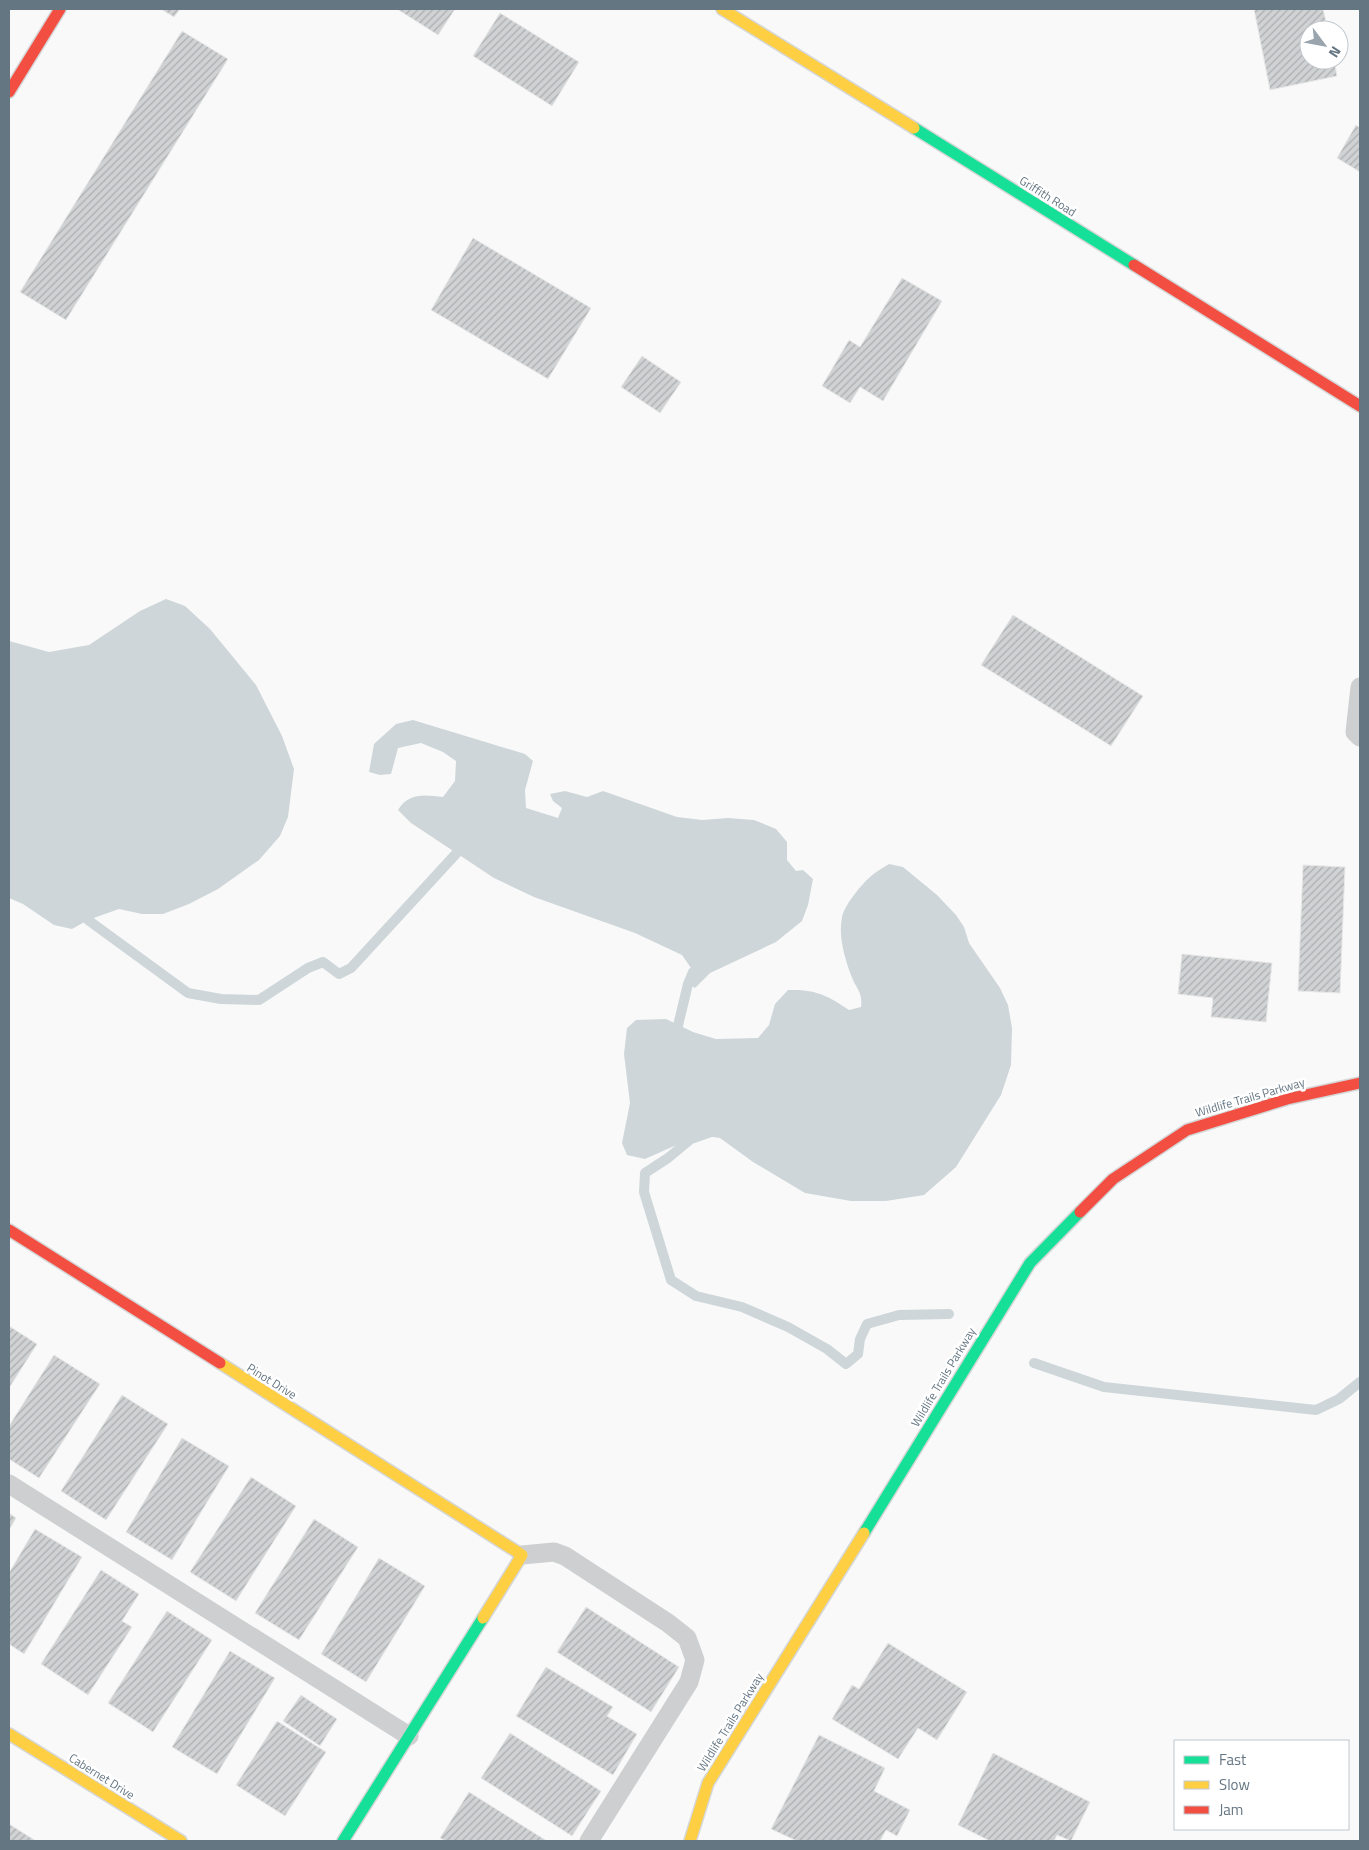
<svg xmlns="http://www.w3.org/2000/svg" width="1369" height="1850" font-family="'Titillium Web',sans-serif">
<style>
.water{fill:#ced6d9}
.lines{fill:none;stroke-linecap:round;stroke-linejoin:round}
.stream{stroke:#ced6d9;stroke-width:10}
.building{fill:url(#building-hatch);stroke:#e8e8e8}
.fast-casing{stroke:#d5d6d7;stroke-width:14}
.slow-casing{stroke:#d5d6d7;stroke-width:14}
.jam-casing{stroke:#d5d6d7;stroke-width:14}
.lane{stroke:#cecfd0;stroke-width:19}
.fast{stroke:#16e098;stroke-width:11}
.slow{stroke:#ffcf43;stroke-width:11}
.jam{stroke:#f24e42;stroke-width:11}
.labels{text-anchor:middle;dominant-baseline:central;stroke-width:5;stroke-linejoin:round;paint-order:stroke}
.street-label{font-size:12px;fill:#657683;stroke:#fff}
</style>
<defs>
<pattern id="building-hatch" width="6" height="6" patternUnits="userSpaceOnUse" patternTransform="scale(1.25)"><rect width="6" height="6" fill="#d0d2d3"/><path d="M-1 1l2-2M0 6l6-6M5 7l2-2" fill="none" stroke="#acafb1"/></pattern>
</defs>
<rect width="100%" height="100%" fill="#f9f9f9"/>
<path class="water" d="M166,599L185,606L210,629L256,685L282,736L294,769L288,817L280,836L259,860L218,889L189,904L163,914H142L119,909L88,920L72,929L54,925L23,904L9,898V641L49,652L89,645L140,611Z
M413,720L525,754L533,761L525,790L526,808L558,818L562,808L553,801L550,794L565,791L587,797L603,791L677,817L702,820L728,818L754,820L776,829L787,842V860L796,871L803,870L813,879L808,905L802,921L776,942L710,973L695,988L688,984L691,968L682,955L635,933L534,897L494,878L411,823L398,810C409,792 425,795 443,797L455,781L456,761L443,752L421,743L398,748L391,774L380,775L369,772L374,744L396,724Z
M889,864L903,867L937,895L956,915L964,927L969,943L1000,988L1008,1005L1012,1028L1011,1065L1001,1095L956,1167L924,1195L886,1201H851L805,1193L753,1162L720,1138L699,1135L645,1159L627,1155L622,1143L630,1103L624,1054L627,1028L636,1020L666,1019L693,1032L716,1039L758,1038L769,1025L775,1004L788,990C815,989 827,995 849,1010L861,1007C863,992 856,989 851,975C845,959 838,936 842,918C843,907 861,885 870,877C875,872 883,868 889,864Z"/>
<g class="lines">
<path class="stream" d="M81,911L88,920L188,993L221,999L259,1000L308,968L323,962L339,974L351,968L465,844
M675,1038L688,984L693,972
M711,1132L691,1139L668,1158L645,1173L644,1192L671,1280L696,1296L742,1307L788,1327L827,1349L846,1364L858,1354L860,1339L867,1324L899,1315L949,1314
M1034,1363L1104,1387L1316,1410L1339,1399L1360,1382"/>
</g>
<path class="building" d="M161,9H180L174,17Z
M397,9H455L438,35Z
M1254,9H1323L1328,30H1309V60H1334L1337,76L1270,90Z
M500,13L579,62L552,106L473,56Z
M182,31L228,59L66,320L20,292Z
M1356,125L1360,128V172L1337,158Z
M473,238L591,308L548,379L431,310Z
M902,278L942,301L883,401L860,387L850,403L822,386L849,340L860,347Z
M642,356L681,382L660,413L621,387Z
M1013,615L1143,696L1111,746L981,665Z
M1303,865L1345,867L1340,993L1298,991Z
M1182,954L1272,963L1266,1022L1211,1017L1213,998L1178,994Z
M9,1326L37,1344L9,1388Z
M54,1355L100,1384L39,1478L9,1459V1426Z
M122,1395L168,1424L106,1520L61,1491Z
M182,1438L229,1466L172,1560L126,1532Z
M251,1477L296,1506L236,1601L190,1572Z
M9,1513L16,1518L9,1530Z
M314,1519L358,1547L299,1640L255,1613Z
M35,1529L82,1557L24,1654L9,1644V1573Z
M379,1558L425,1586L366,1682L321,1654Z
M101,1570L139,1594L122,1621L132,1627L88,1695L41,1664Z
M586,1607L679,1667L651,1712L557,1652Z
M167,1611L212,1640L153,1732L108,1703Z
M888,1643L967,1692L937,1740L918,1728L898,1759L832,1719L852,1685L859,1689Z
M230,1651L275,1678L217,1774L172,1747Z
M546,1667L613,1707L607,1716L637,1734L613,1775L516,1716Z
M301,1695L337,1719L320,1746L283,1721Z
M277,1721L326,1752L285,1816L236,1785Z
M510,1733L601,1791L572,1836L481,1778Z
M819,1735L885,1768L874,1791L910,1810L897,1836L886,1830L880,1841H797L771,1829Z
M993,1753L1090,1802L1071,1841L1057,1835L1054,1841H990L958,1825Z
M469,1792L547,1841H446L440,1838Z
M9,1824L36,1841H9Z"/>
<g class="lines">
<g class="fast-casing">
<path id="fast" d="M914,128L1134,265
M864,1533L1030,1263L1080,1212
M343,1841L483,1618"/>
</g>
<g class="slow-casing">
<path id="slow" d="M722,9L914,128
M220,1363L522,1555L483,1618
M9,1734L181,1841
M690,1841L708,1783L864,1533"/>
</g>
<g class="jam-casing">
<path id="jam" d="M9,92L60,9
M1134,265L1360,406
M1080,1212L1113,1179L1187,1130L1287,1099L1360,1083
M9,1230L220,1363"/>
</g>
<path class="lane" d="M1360,687L1355,732L1360,737
M9,1484L409,1736
M522,1555L554,1552L565,1556L668,1623L687,1638L695,1660L689,1682L589,1841"/>
<use href="#fast" class="fast"/>
<use href="#slow" class="slow"/>
<use href="#jam" class="jam"/>
</g>
<g class="labels">
<g class="street-label">
<text transform="translate(1048 196) rotate(32)">Griffith Road</text>
<text transform="translate(1250 1097) rotate(-16)">Wildlife Trails Parkway</text>
<text transform="translate(943 1377) rotate(-59)">Wildlife Trails Parkway</text>
<text transform="translate(272 1381) rotate(32)">Pinot Drive</text>
<text transform="translate(730 1722) rotate(-58)">Wildlife Trails Parkway</text>
<text transform="translate(102 1776) rotate(32)">Cabernet Drive</text>
</g>
</g>
<rect width="1369" height="1850" fill="none" stroke="#657683" stroke-width="20"/>
<rect x="1174" y="1740" width="175" height="90" fill="#ffffff" stroke="#c1c8cd"/>
<rect x="1184" y="1756" width="25" height="8" fill="#16e098" stroke="#c1c8cd"/>
<text x="1219" y="1765" font-size="15" fill="#657683">Fast</text>
<rect x="1184" y="1781" width="25" height="8" fill="#ffcf43" stroke="#c1c8cd"/>
<text x="1219" y="1790" font-size="15" fill="#657683">Slow</text>
<rect x="1184" y="1806" width="25" height="8" fill="#f24e42" stroke="#c1c8cd"/>
<text x="1219" y="1815" font-size="15" fill="#657683">Jam</text>
<g transform="translate(1324 45) rotate(122)"><circle r="24" fill="#ffffff" stroke="#c1c8cd"/>
<path d="M0-4L9 19L0 12L-9 19Z" fill="#99a4ac"/>
<text y="-8" font-size="14" font-weight="bold" text-anchor="middle" fill="#657683">N</text>
</g>
</svg>
